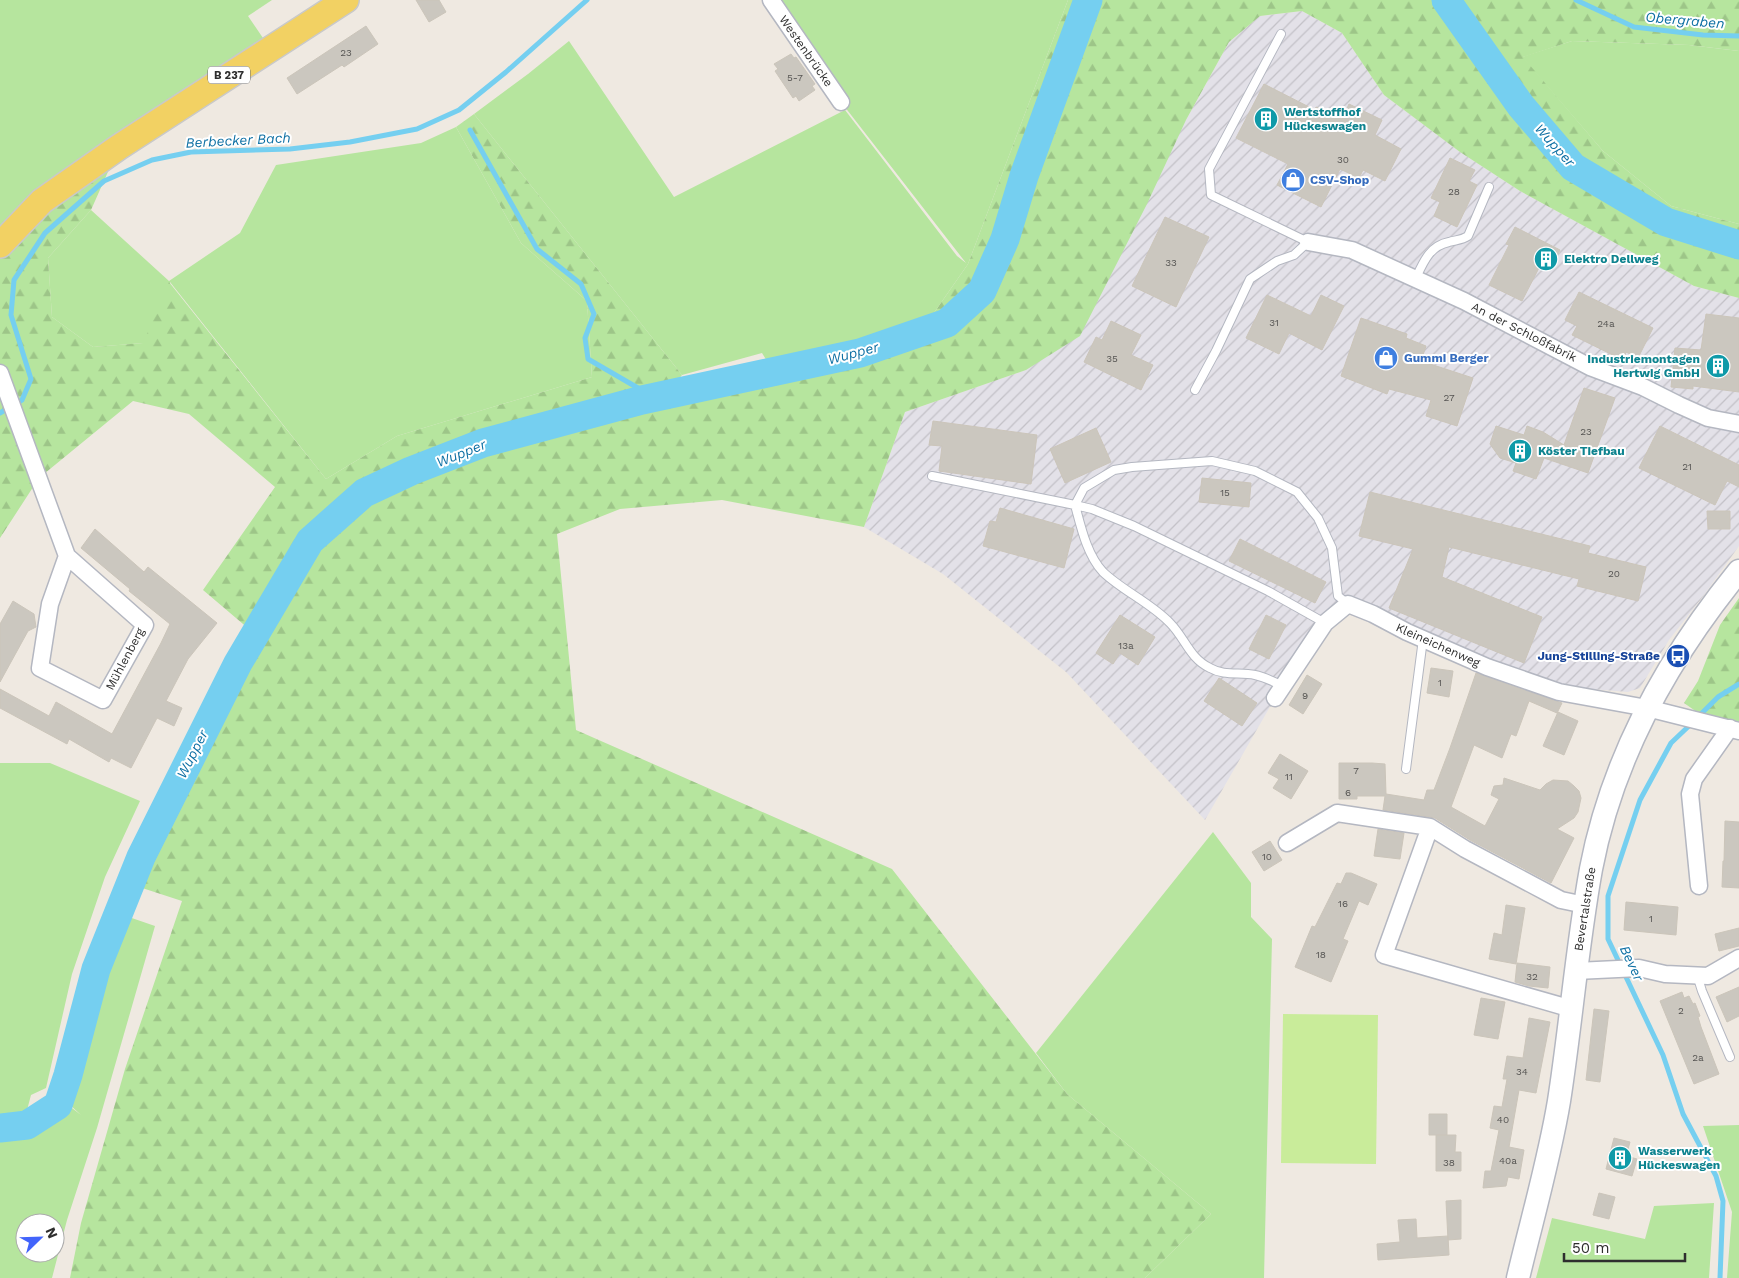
<svg xmlns="http://www.w3.org/2000/svg" width="1739" height="1278" font-family="'Work Sans',sans-serif">
<style>
.industrial{fill:url(#industrial-furrows)}
.grass{fill:#b6e59e;fill-rule:evenodd}
.forest{fill:url(#forest-firs)}
.pitch{fill:#c9ec9a}
.lines{fill:none;stroke-linecap:round;stroke-linejoin:round}
.stream{stroke:#75cff0;stroke-width:5}
.river{stroke:#75cff0;stroke-width:29}
.building{fill:#cbc7bf;stroke:#cbc5ba}
.lane-casing{stroke:#b4b7c1;stroke-width:10}
.street-casing{stroke:#b4b7c1;stroke-width:19}
.secondary-casing{stroke:#b4b7c1;stroke-width:25}
.primary-casing{stroke:#c9c9c9;stroke-width:28}
.lane{stroke:#fff;stroke-width:8}
.street{stroke:#fff;stroke-width:16}
.secondary{stroke:#fff;stroke-width:22}
.primary{stroke:#f2d163;stroke-width:25}
.labels{text-anchor:middle;dominant-baseline:central;stroke-width:4;stroke-linejoin:round;paint-order:stroke}
.number-label{font-size:10px;fill:#555452}
.shield{fill:#fff;stroke:#6d6d6d;stroke-width:1}
.shield-label{font-size:11px;font-weight:bold;fill:#2e2e2e}
.street-label{font-size:12px;fill:#2e2e2e;stroke:#fff}
.culture-label{font-size:12px;font-weight:bold;fill:#0d838f;stroke:#fff;text-anchor:start}
.shop-label{font-size:12px;font-weight:bold;fill:#366cbe;stroke:#fff;text-anchor:start}
.transit-label{font-size:12px;font-weight:bold;fill:#164399;stroke:#fff;text-anchor:end}
.water-label{font-size:14px;font-style:italic;fill:#0d6fa3;stroke:#fff}
</style>
<defs>
<pattern id="industrial-furrows" width="10" height="10" patternUnits="userSpaceOnUse" patternTransform="scale(1.25)"><rect width="10" height="10" fill="#e3e1e8"/><path d="M-1 1l2-2M0 10L10 0M9 11l2-2" fill="none" stroke="#c3c1c7"/></pattern>
<pattern id="forest-firs" width="22" height="20" patternUnits="userSpaceOnUse" patternTransform="scale(1.25)"><rect width="22" height="20" fill="#b6e59e"/><path d="M5 1l3.5 6h-7zM16 11l3.5 6h-7z" fill="#9dc588"/></pattern>
</defs>
<rect width="100%" height="100%" fill="#efe9e1"/>
<path class="industrial" d="M1302,11L1342,33L1384,95L1460,152L1520,191L1694,286L1739,298V546L1704,595L1669,640L1640,688L1628,692L1592,689V699L1559,692L1348,604L1275,698L1205,820L1066,672L943,574L864,527L905,412L1026,370L1186,120L1229,42L1260,16Z"/>
<path class="grass" d="M0,0H272L248,16L265,41L36,191L0,226Z
M774,0H1068L968,264L929,320L770,366L762,353L682,375L474,114L528,74L569,41L674,197L845,110L957,256L966,263L841,102Z
M1572,41L1689,45L1739,51V224L1671,206L1603,151L1522,57Z
M456,127L521,243L587,301L592,377L397,436L326,479L170,282L144,343L93,347L52,317L48,258L91,210L169,281L240,233L276,165L421,143Z
M0,763H50L140,801L105,877L72,974L46,1088L31,1095L21,1133L42,1128L57,1122L68,1105L81,1115L70,1105L102,976L112,942L123,915L155,926L97,1128L67,1220L52,1278H0ZM25,1223H55V1253H25Z
M1213,832L1251,883V917L1272,939L1264,1278H1145L1211,1214L1067,1094L1036,1053Z
M1739,1125V1278H1727L1732,1212L1703,1126Z
M1714,1203L1709,1278H1536L1552,1218L1645,1239L1654,1206Z"/>
<path class="forest" d="M1068,0H1739V51L1689,45L1572,41L1523,57L1603,151L1671,206L1739,224V298L1694,286L1520,191L1460,152L1384,95L1342,33L1302,11L1260,16L1229,42L1186,120L1147,204L1080,336L1026,370L905,412L864,527L722,500L620,509L557,534L576,730L892,869L1067,1094L1211,1214L1145,1278H70L81,1223L125,1069L182,901L136,886L167,812L218,707L262,640L203,590L275,487L189,414L133,401L39,478L0,538V245L119,147L91,210L48,258L52,317L93,347L143,343L169,282L326,479L397,436L592,377L587,301L521,243L456,127L474,114L682,375L662,399L494,451L572,433L770,366L929,320L968,264Z
M1739,598V731L1714,724L1684,703L1698,681L1720,625Z"/>
<path class="pitch" d="M1283,1014L1378,1015L1376,1164L1281,1163Z"/>
<g class="lines">
<path class="stream" d="M1576,0L1634,27L1703,35L1739,36
M470,130L537,249L581,284L594,314L585,338L588,359L638,388L642,400
M0,413L22,400L31,379L11,315L14,280L45,233L104,181L152,160L191,152L290,149L350,142L417,129L459,110L506,72L587,0
M1698,717L1718,697L1739,684
M1692,723L1671,743L1640,800L1608,896V939L1663,1055L1683,1114L1716,1176L1723,1201L1720,1278"/>
<path class="river" d="M1446,0L1521,106L1573,167L1666,222L1739,245
M0,1128L27,1125L58,1105L68,1075L96,969L141,857L238,663L310,541L364,493L411,471L483,443L642,400L860,353L947,323L982,291L1005,239L1024,176L1088,0"/>
</g>
<path class="building" d="M416,0H439L446,12L429,22Z
M366,26L378,44L344,67L342,65L297,94L287,78Z
M791,54L794,58L796,57L815,84L812,86L815,90L799,101L796,96L793,98L775,71L778,69L774,64Z
M1264,84L1315,110L1316,107L1342,119L1349,104L1382,120L1375,135L1401,149L1385,181L1363,170L1359,178L1340,169L1321,207L1277,185L1288,164L1236,138Z
M1450,158L1475,170L1469,181L1477,185L1457,227L1434,216L1440,202L1431,198Z
M1165,217L1209,237L1176,307L1132,286Z
M1515,227L1560,250L1552,266L1542,262L1522,301L1489,285L1509,245L1506,244Z
M1579,292L1653,328L1638,358L1626,352L1623,360L1572,335L1577,326L1565,320Z
M1267,295L1311,316L1321,295L1344,306L1322,350L1289,333L1279,354L1246,338Z
M1706,314L1739,318V392L1693,386V389L1671,387L1675,348L1701,350Z
M1361,318L1407,334L1406,338L1426,346L1421,361L1473,378L1457,426L1426,416L1431,400L1389,389L1387,394L1341,376Z
M1111,321L1141,335L1131,355L1153,365L1141,390L1084,362L1096,337L1102,340Z
M1584,388L1615,398L1588,473L1544,458L1536,479L1513,471L1516,463L1500,458L1490,444L1496,426L1524,435L1527,426L1543,432L1564,445Z
M933,421L1037,435L1031,484L939,471L942,446L929,445Z
M1660,426L1739,465V487L1727,481L1715,505L1639,468Z
M1096,428L1111,462L1065,483L1050,449Z
M1202,478L1251,483L1249,507L1199,502Z
M1370,492L1590,546L1588,553L1646,567L1638,601L1577,586L1579,579L1449,547L1442,577L1542,617L1524,663L1389,608L1413,549L1359,536Z
M1000,508L1074,529L1064,568L983,546L990,521L996,522Z
M1707,511H1730V529H1708Z
M95,529L144,572L148,567L217,623L188,659L166,701L182,708L174,726L157,718L131,768L111,758L109,762L69,739L67,744L0,708V689L49,716L56,702L112,734L161,643L170,624L129,591L130,589L81,548Z
M1240,539L1326,582L1315,603L1229,561Z
M13,601L34,614L36,627L28,631L0,682V624Z
M1120,615L1155,637L1138,665L1120,653L1113,664L1096,653Z
M1266,615L1286,625L1269,659L1249,649Z
M1431,668L1453,671L1449,697L1427,693Z
M1476,673L1562,703L1557,713L1529,701L1516,736L1511,734L1502,758L1474,745L1451,807L1485,826L1499,799L1491,795L1494,786L1503,785L1504,778L1540,790L1546,784L1553,780L1568,781L1574,786L1579,791L1581,798L1578,812L1574,818L1557,829L1574,838L1551,883L1470,840L1435,818L1383,810L1385,796H1357V799H1339V763H1372L1385,764L1386,794L1424,800L1427,790H1434L1450,748Z
M1307,675L1322,684L1303,714L1289,705Z
M1219,678L1257,703L1242,726L1204,701Z
M1558,712L1578,721L1564,755L1543,746Z
M1280,754L1308,771L1291,799L1273,788L1279,779L1268,773Z
M1725,821L1739,822V888L1722,887L1723,861H1724Z
M1378,829L1404,833L1400,859L1374,856Z
M1270,841L1282,860L1264,871L1252,852Z
M1346,873H1351L1377,884L1368,905L1359,901L1343,939L1348,941L1331,982L1295,967L1312,926L1315,927L1337,883L1341,884Z
M1626,902L1678,907L1676,935L1624,930Z
M1506,905L1525,908L1516,964L1489,959L1494,933L1502,935Z
M1739,928V946L1719,951L1715,934Z
M1517,963L1550,967L1548,988L1529,986L1515,982Z
M1739,987V1016L1727,1022L1716,997Z
M1682,992L1684,998L1689,996L1693,1004L1695,1003L1700,1016L1698,1017L1701,1027L1719,1074L1694,1084L1660,1001Z
M1481,998L1505,1002L1498,1039L1474,1035Z
M1594,1009L1609,1011L1600,1082L1586,1080Z
M1529,1018L1550,1022L1536,1093L1519,1090L1509,1147L1524,1150L1519,1179L1508,1177L1506,1186L1483,1188L1485,1171H1491L1499,1130L1490,1128L1494,1106L1502,1107L1507,1079H1503L1507,1056L1523,1058Z
M1429,1114H1447V1135H1429Z
M1436,1135H1456L1455,1152H1461V1171H1436Z
M1614,1138L1630,1142L1626,1156L1637,1159L1632,1176L1606,1169Z
M1599,1193L1615,1197L1609,1219L1593,1215Z
M1461,1200V1239L1448,1240L1446,1201Z
M1416,1219L1417,1238L1448,1236L1449,1255L1378,1260L1377,1244L1400,1242L1398,1220Z"/>
<g class="lines">
<g class="lane-casing">
<path id="lane" d="M1415,280C1423,263 1429,246 1449,242C1456,240 1462,240 1468,236L1489,187
M1195,390L1216,351L1250,279L1277,261L1294,255L1308,242L1211,195L1209,169L1281,34
M932,476L1075,505C1081,527 1087,555 1103,572C1123,591 1151,603 1170,623C1185,638 1190,659 1210,668C1224,676 1239,672 1255,675C1265,677 1274,682 1283,686
M1325,623L1268,591L1134,526L1092,509L1075,505L1084,488L1114,470L1132,467L1212,461L1255,471L1297,492L1318,518L1332,548L1338,596L1348,604
M1406,769L1423,639
M1697,975L1702,991L1730,1057"/>
</g>
<g class="street-casing">
<path id="street" d="M771,0L841,102
M1308,242L1352,250L1464,301L1590,367L1643,387L1679,405L1708,418L1739,424
M0,373L67,556L50,604L40,668L103,700L145,625L67,556
M1275,698L1325,623L1348,604L1373,614L1407,632L1487,667L1559,692L1647,708L1739,731
M1430,827L1465,849L1561,900L1585,905
M1287,843L1337,813L1430,827L1384,955L1572,1009
M1699,886L1690,794L1694,779L1730,728
M1576,971L1639,968L1665,974L1708,976L1739,958"/>
</g>
<g class="secondary-casing">
<path id="secondary" d="M1518,1278C1532,1219 1549,1161 1559,1101C1571,1024 1577,946 1591,869C1612,759 1668,658 1739,571"/>
</g>
<g class="primary-casing">
<path id="primary" d="M0,245L42,201L119,147L346,0"/>
</g>
<use href="#lane" class="lane"/>
<use href="#street" class="street"/>
<use href="#secondary" class="secondary"/>
<use href="#primary" class="primary"/>
</g>
<defs>
<g id="building-disc" transform="scale(1.25)"><circle r="9.5" fill="#0f9aa8" stroke="#fff"/><path d="M-4-6H4V6H1V3H-1V6H-4ZM-2.5-4.3h1.7v1.8h-1.7ZM.8-4.3h1.7v1.8H.8ZM-2.5-1h1.7V.8h-1.7ZM.8-1h1.7V.8H.8Z" fill="#fff"/></g>
<g id="shop-disc" transform="scale(1.25)"><circle r="9.5" fill="#3f7fe0" stroke="#fff"/><path d="M-5-2.5h2.3a2.7 3.5 0 0 1 5.4 0H5L5.5 6h-11ZM-1.5-2.5h3a1.5 2.3 0 0 0-3 0Z" fill="#fff"/></g>
<g id="bus-disc" transform="scale(1.25)"><circle r="9.5" fill="#1a4fb4" stroke="#fff"/><path d="M-5-6H5V4H4V6H2V4H-2V6H-4V4H-5ZM-3.5-4V0h7V-4ZM-3.5 1.2v1.5H-2V1.2ZM2 1.2v1.5H3.5V1.2Z" fill="#fff"/></g>
</defs>
<g fill-rule="evenodd">
<use href="#building-disc" x="1266" y="119"/>
<use href="#shop-disc" x="1293" y="180"/>
<use href="#building-disc" x="1546" y="259"/>
<use href="#shop-disc" x="1386" y="358"/>
<use href="#building-disc" x="1718" y="366"/>
<use href="#building-disc" x="1520" y="451"/>
<use href="#bus-disc" x="1678" y="656"/>
<use href="#building-disc" x="1620" y="1158"/>
</g>
<g class="labels">
<g class="number-label">
<text x="346" y="52">23</text>
<text x="795" y="77">5-7</text>
<text x="1343" y="159">30</text>
<text x="1454" y="191">28</text>
<text x="1171" y="262">33</text>
<text x="1274" y="322">31</text>
<text x="1606" y="323">24a</text>
<text x="1112" y="358">35</text>
<text x="1449" y="397">27</text>
<text x="1586" y="431">23</text>
<text x="1687" y="466">21</text>
<text x="1225" y="492">15</text>
<text x="1614" y="573">20</text>
<text x="1126" y="645">13a</text>
<text x="1440" y="682">1</text>
<text x="1305" y="695">9</text>
<text x="1356" y="770">7</text>
<text x="1289" y="776">11</text>
<text x="1348" y="792">6</text>
<text x="1267" y="856">10</text>
<text x="1343" y="903">16</text>
<text x="1651" y="918">1</text>
<text x="1321" y="954">18</text>
<text x="1532" y="976">32</text>
<text x="1681" y="1010">2</text>
<text x="1698" y="1057">2a</text>
<text x="1522" y="1071">34</text>
<text x="1503" y="1119">40</text>
<text x="1508" y="1160">40a</text>
<text x="1449" y="1162">38</text>
</g>
<rect class="shield" x="208" y="66.5" width="42" height="17" rx="4"/>
<g class="shield-label">
<text x="229" y="75">B 237</text>
</g>
<g class="street-label">
<text transform="translate(806 51) rotate(55)">Westenbrücke</text>
<text transform="translate(1524 332) rotate(27)">An der Schloßfabrik</text>
<text transform="translate(1438 645) rotate(24)">Kleineichenweg</text>
<text transform="translate(125 659) rotate(-62)">Mühlenberg</text>
<text transform="translate(1585 909) rotate(-81)">Bevertalstraße</text>
</g>
<g class="culture-label">
<text x="1284" y="112">Wertstoffhof<tspan x="1284" dy="14">Hückeswagen</tspan></text>
<text x="1564" y="259">Elektro Dellweg</text>
<text x="1700" y="359" text-anchor="end">Industriemontagen<tspan x="1700" dy="14">Hertwig GmbH</tspan></text>
<text x="1538" y="451">Köster Tiefbau</text>
<text x="1638" y="1151">Wasserwerk<tspan x="1638" dy="14">Hückeswagen</tspan></text>
</g>
<g class="shop-label">
<text x="1310" y="180">CSV-Shop</text>
<text x="1404" y="358">Gummi Berger</text>
</g>
<g class="transit-label">
<text x="1660" y="656">Jung-Stilling-Straße</text>
</g>
<g class="water-label">
<text transform="translate(1685 20) rotate(5)">Obergraben</text>
<text transform="translate(238 140) rotate(-3)">Berbecker Bach</text>
<text transform="translate(1555 145) rotate(48)">Wupper</text>
<text transform="translate(853 353) rotate(-15)">Wupper</text>
<text transform="translate(461 453) rotate(-22)">Wupper</text>
<text transform="translate(192 754) rotate(-63)">Wupper</text>
<text transform="translate(1632 963) rotate(65)">Bever</text>
</g>
</g>
<g transform="translate(40 1238) rotate(67)"><circle r="24" fill="#ffffff" stroke="#ababab"/>
<path d="M0-4L9 19L0 12L-9 19Z" fill="#4264fb"/>
<text y="-8" font-size="14" font-weight="bold" text-anchor="middle" fill="#2e2e2e">N</text>
</g>
<path d="M1564 1253v8h121v-8" fill="none" stroke="#2e2e2e" stroke-width="2.5"/>
<text x="1572" y="1253" font-size="15" fill="#2e2e2e" stroke="#ffffff" stroke-width="4" paint-order="stroke">50 m</text>
</svg>
